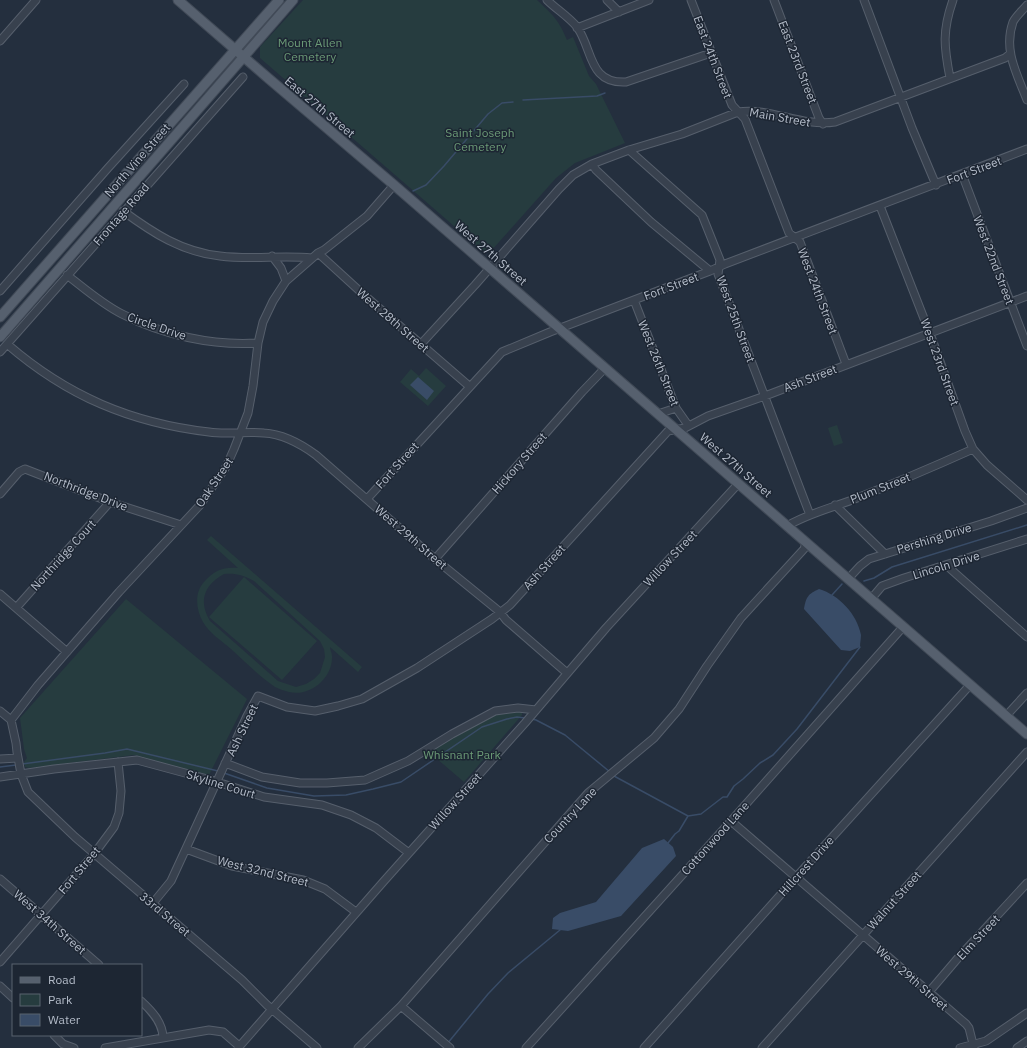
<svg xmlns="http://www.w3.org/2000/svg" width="1027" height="1048" font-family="'IBM Plex Sans',sans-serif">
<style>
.green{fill:#263c3f;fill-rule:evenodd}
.water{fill:#394c67}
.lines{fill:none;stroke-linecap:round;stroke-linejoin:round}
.stream{stroke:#394c67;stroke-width:1.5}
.minor-casing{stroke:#565f6c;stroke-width:9}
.major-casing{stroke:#414a57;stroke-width:11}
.minor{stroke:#38414e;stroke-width:7}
.major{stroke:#56606e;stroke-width:9}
.labels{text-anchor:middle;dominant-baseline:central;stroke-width:3;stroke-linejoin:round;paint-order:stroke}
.park-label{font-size:12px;fill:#6b9a76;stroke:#1d2633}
.street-label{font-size:12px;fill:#b4bcc9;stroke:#1d2633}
</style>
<rect width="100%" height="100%" fill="#242f3e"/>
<path class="green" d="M303,0H537C552,14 559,20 567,40L573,37L589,76L596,84L625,143L575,163L556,178L491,251L484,252L260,58V47Z
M426,368L446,386L428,406L400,382L411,369L419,376Z
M837,425L843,443L834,446L828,428Z
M211,536L362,667L358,672L330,647C330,650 332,653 332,656C333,678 310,697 289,692C285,691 279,689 275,687C259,676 245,662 231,649C222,641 209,633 203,622C196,610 194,593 204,582C215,570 223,567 238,568L207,540ZM224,574C236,573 243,575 254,581L320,641L324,649L325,657L320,673L314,679L306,684L296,687L278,681L210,621C198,601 204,585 224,574Z
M244,577L317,641L282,680L209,617Z
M126,599L247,699L209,775L134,755L29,768L25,767L24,762L27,758L24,749L20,718Z
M515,711L522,712V715L464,782L429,752L483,720L495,715Z"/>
<path class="water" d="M418,377L434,391L427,400L410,385Z
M819,589C839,595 857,614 861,635C861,638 860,643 860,647L850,651L841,650L804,609C806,597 808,594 819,589Z
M664,839L673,847L676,856L621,916L568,931L552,929L553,918L560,913L596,902L642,848Z"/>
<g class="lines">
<path class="stream" d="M523,100L597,96L605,93
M413,191L426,185L444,166L488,114L502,103L513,102
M864,581L874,578L892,567L1027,525
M832,595L842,584
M532,719L536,720L565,735L610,772
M22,764L105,753L127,749L218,771
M0,767L16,765
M224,773L267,788L314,796L346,795L373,789L401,782L482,727L507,719L517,717L525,718
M614,776L688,816L701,814L723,797H727L734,786L743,779L760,763L773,755L797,729L860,647
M668,843L675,834L679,831L688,816
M447,1044L488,994L508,973L560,930"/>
<g class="minor-casing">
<path id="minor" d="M547,0C556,9 569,17 577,27C593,49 588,84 626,82L711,53
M607,0L619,12
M691,0L732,105L745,119L789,233L800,242L846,364
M774,0L819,118L823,124
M864,0L912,128L936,185
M1027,5C1023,10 1016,16 1013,22C1003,50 1017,74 1027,100
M577,28L649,0
M0,41L36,0
M950,78C944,47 942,31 953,0
M629,150L702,215L720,260L718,274L810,515
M592,164L596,170L651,222L710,271
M962,174L1027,346
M880,206L932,339L965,431L973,449L987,465L1027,500
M123,211C153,233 182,252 220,256C250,260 281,255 312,258
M318,253L364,295L469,386
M272,256L281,268L286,281
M67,275C85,289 102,304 122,314C163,335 212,346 258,343
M0,291L108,168L184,84
M634,300L676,408L688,425
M7,344C67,396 131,423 209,432C227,435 246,431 264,433C283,434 301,444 316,455L435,559L500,612L506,620L567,673
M421,344L475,285L559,189L573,175L592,164L629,150L682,134L738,112C770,107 801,127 835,122L1005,58L1010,54
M0,352L243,77
M658,414L676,408
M0,494L19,472L25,469L110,502L181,525
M367,499L502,352L550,332L710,271L725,264L1027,149
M835,505L885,554
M787,526C807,514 831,508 852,500C893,484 933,467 973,449
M435,559L582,392L605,368
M946,565L1027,637
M848,579L860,566L869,559L991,521L1027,508
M0,594L67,652
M871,599L882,586L904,578L1027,539
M16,608L110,502
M0,711L11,720L16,743L17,752L21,774L28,792L75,837L242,980L267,1005L317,1048
M1006,716L1027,693
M11,720L38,685L119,592L200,505L226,467L234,449L248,413L253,386L258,343L263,322L273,301L286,281L318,253L324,250L367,216L394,185
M0,759L18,758
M225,763L262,777L300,783H327L365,780L408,761L452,734L495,711L518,708L536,710
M0,777L54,769L137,760L211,780L264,797L322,805L351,815L376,828L409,853
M731,821L966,1024L969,1028L974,1048
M186,849L232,866L303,880L325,889L356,912
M0,879L99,965
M153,903L171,881L247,716L258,696L287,707L315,711L338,706L362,699L417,668L492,619L510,605L668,431L685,428L708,416L765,396L1027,296
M0,962L94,854L114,827L119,813L121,791L118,762
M0,986L13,998
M929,992L958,958L1027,883
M141,1001C152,1011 163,1023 163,1038
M401,1006L450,1048
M54,1035L63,1044L74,1048
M105,1048L209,1030L223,1032L239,1046
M238,1048L384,881L525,723L606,628L738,484
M358,1048L401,1006L588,793L654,738L679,709L707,666L741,618L804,549L806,543
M526,1048L731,821L903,627
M644,1048L798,875L970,685
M762,1048L1027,752
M960,1048L986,1041L1027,1013
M1017,1048L1027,1041"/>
</g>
<g class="major-casing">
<path id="major" d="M178,0L268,78L394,185L1027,734
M0,317L279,0
M0,337L293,0"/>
</g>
<use href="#minor" class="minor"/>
<use href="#major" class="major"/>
</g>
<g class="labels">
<g class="park-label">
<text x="310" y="42">Mount Allen<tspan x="310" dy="14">Cemetery</tspan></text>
<text x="480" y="132">Saint Joseph<tspan x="480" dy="14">Cemetery</tspan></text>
<text x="462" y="754">Whisnant Park</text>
</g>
<g class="street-label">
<text transform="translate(713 57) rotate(69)">East 24th Street</text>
<text transform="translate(798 62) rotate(69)">East 23rd Street</text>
<text transform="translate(320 107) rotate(40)">East 27th Street</text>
<text transform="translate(780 117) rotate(10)">Main Street</text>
<text transform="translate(137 160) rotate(-49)">North Vine Street</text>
<text transform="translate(974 170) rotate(-21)">Fort Street</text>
<text transform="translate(121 214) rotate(-49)">Frontage Road</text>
<text transform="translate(491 253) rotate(41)">West 27th Street</text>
<text transform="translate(994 260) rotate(69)">West 22nd Street</text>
<text transform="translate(671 286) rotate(-21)">Fort Street</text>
<text transform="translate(818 291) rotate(69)">West 24th Street</text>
<text transform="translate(736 319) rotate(70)">West 25th Street</text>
<text transform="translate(393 320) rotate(41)">West 28th Street</text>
<text transform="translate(157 326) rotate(19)">Circle Drive</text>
<text transform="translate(940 362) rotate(70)">West 23rd Street</text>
<text transform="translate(659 363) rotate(68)">West 26th Street</text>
<text transform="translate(810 378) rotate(-21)">Ash Street</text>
<text transform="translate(519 463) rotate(-49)">Hickory Street</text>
<text transform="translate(397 465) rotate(-48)">Fort Street</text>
<text transform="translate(736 465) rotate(41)">West 27th Street</text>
<text transform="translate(214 482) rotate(-56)">Oak Street</text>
<text transform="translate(880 488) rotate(-22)">Plum Street</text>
<text transform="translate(86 491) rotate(21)">Northridge Drive</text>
<text transform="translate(411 537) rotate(41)">West 29th Street</text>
<text transform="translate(934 538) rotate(-17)">Pershing Drive</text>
<text transform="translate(63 555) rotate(-48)">Northridge Court</text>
<text transform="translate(670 558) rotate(-47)">Willow Street</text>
<text transform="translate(946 565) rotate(-17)">Lincoln Drive</text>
<text transform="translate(544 567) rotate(-48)">Ash Street</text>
<text transform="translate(242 730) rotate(-64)">Ash Street</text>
<text transform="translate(221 784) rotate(17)">Skyline Court</text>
<text transform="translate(455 801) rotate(-48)">Willow Street</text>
<text transform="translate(570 815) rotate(-47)">Country Lane</text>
<text transform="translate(715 838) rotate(-48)">Cottonwood Lane</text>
<text transform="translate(806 866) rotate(-48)">Hillcrest Drive</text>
<text transform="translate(79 870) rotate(-50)">Fort Street</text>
<text transform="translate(263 871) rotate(14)">West 32nd Street</text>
<text transform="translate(894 900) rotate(-48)">Walnut Street</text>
<text transform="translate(165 914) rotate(40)">33rd Street</text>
<text transform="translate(50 922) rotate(41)">West 34th Street</text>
<text transform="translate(978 937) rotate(-47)">Elm Street</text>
<text transform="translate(912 978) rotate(41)">West 29th Street</text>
</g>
</g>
<rect x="12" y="964" width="130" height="72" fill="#1d2633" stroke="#59626f"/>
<rect x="20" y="977" width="20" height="6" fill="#56606e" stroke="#59626f"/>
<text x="48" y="984" font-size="12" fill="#b4bcc9">Road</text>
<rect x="20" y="994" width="20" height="12" fill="#263c3f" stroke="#59626f"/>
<text x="48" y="1004" font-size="12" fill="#b4bcc9">Park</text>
<rect x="20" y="1014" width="20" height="12" fill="#394c67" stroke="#59626f"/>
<text x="48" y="1024" font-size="12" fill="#b4bcc9">Water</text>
</svg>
